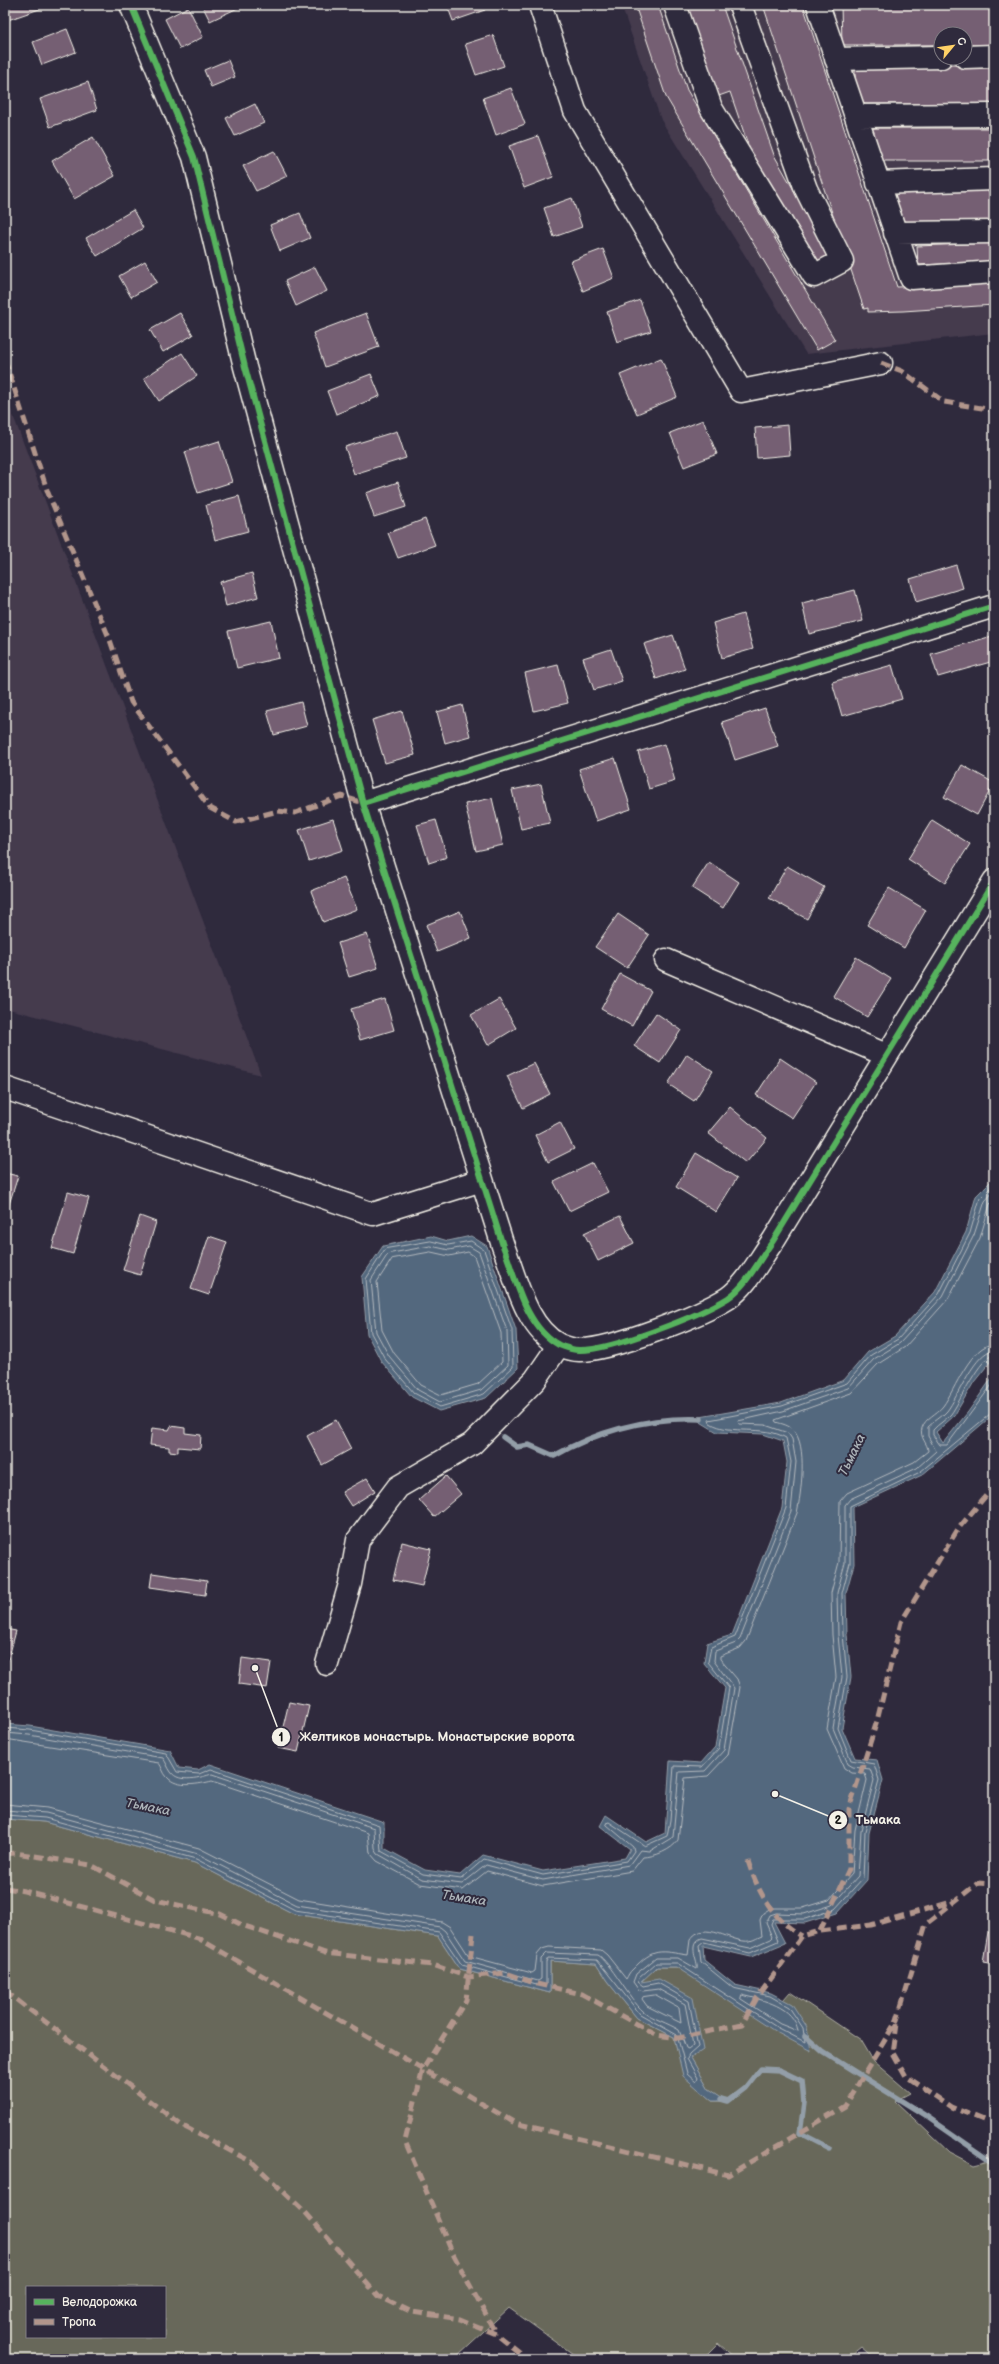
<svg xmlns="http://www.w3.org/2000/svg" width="999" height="2364" font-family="'Balsamiq Sans',sans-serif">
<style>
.built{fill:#443a4d;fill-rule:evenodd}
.green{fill:#67685a;stroke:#aeaca1;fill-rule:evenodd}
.water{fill:#53677e;stroke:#939ea8}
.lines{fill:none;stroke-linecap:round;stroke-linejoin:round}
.shore{stroke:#b4babe;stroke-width:1}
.stream{stroke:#939ea8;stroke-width:5.5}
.building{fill:#755e73;stroke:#f4f1e8}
.minor-casing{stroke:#f4f1e8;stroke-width:25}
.minor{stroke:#2f2a3d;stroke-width:22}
.quiet{stroke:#b2968c;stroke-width:5;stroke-dasharray:10 5;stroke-linecap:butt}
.cycleway-casing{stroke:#2f2a3d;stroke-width:8}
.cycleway{stroke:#56b35d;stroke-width:6}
.labels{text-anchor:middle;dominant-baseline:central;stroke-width:4;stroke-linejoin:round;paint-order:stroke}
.water-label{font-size:13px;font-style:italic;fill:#acb3b8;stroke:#2f2a3d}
.leader{fill:none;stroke:#f4f1e8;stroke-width:1.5}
.callout-dot{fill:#f4f1e8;stroke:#2f2a3d;stroke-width:1.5}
.mark-label{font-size:12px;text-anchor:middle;font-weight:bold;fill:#111}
.callout-label{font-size:13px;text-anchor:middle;font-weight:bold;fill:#f4f1e8;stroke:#2f2a3d;stroke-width:4;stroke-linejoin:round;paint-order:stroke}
</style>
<rect width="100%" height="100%" fill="#2f2a3d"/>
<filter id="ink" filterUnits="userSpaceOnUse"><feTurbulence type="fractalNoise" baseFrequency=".025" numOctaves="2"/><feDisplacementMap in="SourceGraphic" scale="8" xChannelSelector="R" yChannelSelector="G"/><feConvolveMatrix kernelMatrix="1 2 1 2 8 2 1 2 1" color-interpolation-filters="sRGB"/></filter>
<g filter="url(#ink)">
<path class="built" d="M621,5H994V333L806,354L661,120ZM941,34H965V58H941Z
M5,394L261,1075L5,1008Z"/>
<path class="green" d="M5,1819L44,1822L195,1863L294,1914L438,1936L460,1969L550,1993V1961L596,1964L607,1981L637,2018L674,2037L684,2076L712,2101H727L709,2089L691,2058L640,1982L657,1967H676L771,2014L790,1992L861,2040L874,2062L910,2093L895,2101L949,2152L974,2165L994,2160V2359H875L862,2348L848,2359H736L718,2343L702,2359H580L509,2308L458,2355L461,2359H5ZM27,2287H165V2337H27Z"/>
<path class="water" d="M994,1178V1357L974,1382L954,1416L936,1432L943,1443L968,1412L994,1375V1414L922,1475L853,1507L854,1564L846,1593L847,1634L851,1677L842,1728L855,1758L877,1760L883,1780L869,1833L867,1880L837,1913L805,1923L774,1922L785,1943L751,1957L703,1946L704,1960L735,1985L771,1993L792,2004L807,2027L811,2051L776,2032L676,1967H657L641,1982L659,1979L693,1998L703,2050L691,2058L709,2089L728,2101H712L683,2076L674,2037L637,2018L607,1981L596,1964L550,1961V1993L460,1969L438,1936L294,1914L195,1863L44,1822L5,1819V1724L30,1726L170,1750L179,1768L198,1770L210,1764L384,1822V1848L425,1870L460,1875L483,1855L543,1871L625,1858L630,1849L600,1826L606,1815L646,1842L665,1833L670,1761L701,1763L715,1747L725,1688L704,1663L707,1643L732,1635L782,1508L787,1462L783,1441L763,1434L717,1432L694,1418L781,1403L844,1380L868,1352L895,1336L935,1292L966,1232L976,1196Z
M431,1236L448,1241L471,1236L487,1246L516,1330L518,1368L486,1398L439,1411L412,1397L381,1361L367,1334L362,1277L383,1246Z"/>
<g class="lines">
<path class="shore" d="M431,1241L448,1245L471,1241L484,1250L512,1330L513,1367L484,1394L440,1407L414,1393L385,1359L371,1333L366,1279L385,1249Z
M431,1246L449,1250L469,1246L479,1252L507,1331L508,1365L481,1390L440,1402L418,1390L389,1356L376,1332L371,1280L388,1254Z
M431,1252L449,1256L468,1252L474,1256L501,1333L502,1362L478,1384L441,1395L421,1385L394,1353L382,1330L377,1282L392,1259Z
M994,1355C980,1356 960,1402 951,1414C946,1420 938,1424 933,1430V1435L940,1445H947L994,1382
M5,1728L30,1730L166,1753L177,1772L199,1774L211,1769L379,1825L381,1851L423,1874L461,1879L484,1859L543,1875L627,1861L634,1851L633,1847L607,1825L606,1823L609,1822L645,1846L667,1836L670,1820L674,1766L702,1767L719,1748L729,1688L708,1662L711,1647L735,1637L786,1508L791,1462L786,1438C762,1424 732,1436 710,1423L709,1420L782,1406L847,1383L871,1355L898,1339L939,1294L970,1233L980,1198L994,1184
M5,1733L29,1735L163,1758C166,1762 168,1768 171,1772C179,1784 202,1777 212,1774L374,1828L375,1849L378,1854L422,1879L462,1884L486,1865L543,1880L629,1865L640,1850L650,1851L673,1837L679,1772L705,1771L724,1750L734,1688L714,1661L715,1651L736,1643L740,1639L791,1511L796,1462L792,1439L788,1433L765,1425L739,1424L738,1421L783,1411L848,1388L874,1359L900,1343L943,1296L974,1235L985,1201L994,1191
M5,1739L159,1763C162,1767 163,1773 167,1777C177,1789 200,1784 212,1781L368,1833L370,1853L377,1861L420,1884L463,1890L487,1871L543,1886L632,1871L643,1857C654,1857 672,1850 678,1840L685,1778L708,1776L728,1755L740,1687L737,1679L720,1659V1656L740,1648L746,1641L797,1513C801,1494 808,1444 793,1430C789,1425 782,1424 776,1422L775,1420L851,1393L878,1364L905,1347L948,1299L980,1238L990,1204L994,1200
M5,1804L48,1808L199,1848L299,1899L442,1922L450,1927L469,1956L532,1973L535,1971L537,1955L542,1949L549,1947L601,1950L607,1955L626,1979C628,1976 629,1972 633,1969C654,1947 660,1951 688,1955L690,1940C704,1918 732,1944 750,1941C754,1940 759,1937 762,1936L760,1920L763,1913L771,1908H803L829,1900L852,1874L855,1830L867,1780L865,1774L852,1773L844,1768L827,1729L836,1677L832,1635L831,1593L839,1562L840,1501L847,1493L914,1462L928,1451C928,1443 919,1438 922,1428C925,1418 937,1414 943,1406C955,1390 971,1344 994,1344
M5,1810L46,1813L198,1854L297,1905L440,1927L445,1931L465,1961L538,1981L541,1979V1959L547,1953L598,1955C609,1961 630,2000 643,2011C653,2019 668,2023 679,2030L686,2048L688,2049L693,2045L685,2004L658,1989L643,1991L638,1989L633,1982L636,1974L656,1958H678L697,1969C699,1960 686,1944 702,1938L750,1948L770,1939L772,1937L766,1923L770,1915L776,1913L804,1914L832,1905L858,1876L861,1831L874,1780L870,1769L853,1767L848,1764L833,1728L842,1677L838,1635L837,1593L845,1563V1505L850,1499L917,1468L936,1451L928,1436V1427C934,1421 942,1417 947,1411C958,1397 975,1351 994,1350
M5,1815L45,1818L196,1859L295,1910L439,1932L462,1965L544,1987L546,1985V1962L548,1958L597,1960L640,2014L677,2035L687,2073L696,2081L698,2078L687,2059L689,2055L698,2047L689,2001L658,1983L643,1986L638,1982L639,1978L656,1963H677L778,2028L805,2042L803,2028L789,2007L770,1996L733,1988L701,1962L699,1946L704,1942L750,1953L778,1941L771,1924L773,1919H805L835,1909L863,1878L865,1832L879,1780L874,1764L851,1760L838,1728L847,1677L843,1634L842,1593L850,1563V1506L920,1472L990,1414L994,1413
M656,1995L679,2008L681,2023L647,2006L642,1999L643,1997Z
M742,1995C763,2000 794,2006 798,2031L780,2024L741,1999Z"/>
<path class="stream" d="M503,1437L517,1447L529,1445L554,1456C600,1430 648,1417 701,1419
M805,2036L823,2052L926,2116L994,2163
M721,2099L728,2101L745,2088L760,2069L779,2070L802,2081L804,2103L800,2133L829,2148
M989,2359L994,2353"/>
</g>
<path class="building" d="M5,5H48V6L5,21Z
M202,5H239L240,7L210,21Z
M447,5H484L485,10L453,21Z
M635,5H658L687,90L835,340L817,350L666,97Z
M684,5H722L774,155L832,257L816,267L754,162L730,92L716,97Z
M763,5H803L897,287L994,284V305L903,311L868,312V308L864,309Z
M841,5H994V45H965V34H941V45H842Z
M188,7L203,37L180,49L165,19Z
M67,29L76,52L42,65L33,42Z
M493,35L504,66L476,75L465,44Z
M228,60L235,77L211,87L204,70Z
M855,64H994V104H855Z
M88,82L97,110L50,127L40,99Z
M511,88L525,124L496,135L483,98Z
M255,104L264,123L235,136L226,118Z
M872,128H994V161H872Z
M538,136L553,177L524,188L509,146Z
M93,137L115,176L74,199L52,161Z
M274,151L287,176L256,191L243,166Z
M994,187V221L893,223L892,189Z
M572,198L582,227L554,237L544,208Z
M133,210L143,228L97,256L86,238Z
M300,213L310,238L280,251L270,225Z
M994,243V262L918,265L917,246Z
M603,249L614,278L583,291L571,261Z
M145,261L157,282L131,297L119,276Z
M315,267L327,291L296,306L285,281Z
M640,300L651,331L617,342L607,312Z
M180,313L193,335L163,352L150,330Z
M366,313L379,347L325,367L313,333Z
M182,353L197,376L159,401L144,378Z
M661,358L677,397L637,414L620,375Z
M371,374L380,396L336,414L327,391Z
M703,420L717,454L684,467L670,433Z
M788,425L790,455L757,458L755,428Z
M397,431L406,458L354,474L345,447Z
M219,441L232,482L198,493L185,452Z
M398,482L406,507L374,517L366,493Z
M239,496L248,531L215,540L206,505Z
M425,519L435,545L398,558L388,533Z
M956,565L963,588L916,602L910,579Z
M252,573L258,597L226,606L220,582Z
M855,590L863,621L809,634L802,603Z
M743,614L753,649L722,658L713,623Z
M271,621L279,658L237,668L228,631Z
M673,635L685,669L656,679L644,644Z
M992,636L994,661L938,677L931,654Z
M611,649L622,681L594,690L583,658Z
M558,665L568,703L534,711L525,673Z
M892,665L902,699L842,716L832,682Z
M301,702L307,726L274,735L267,711Z
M462,705L470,736L445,743L437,712Z
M765,708L778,746L735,760L722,722Z
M402,711L415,755L385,763L372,720Z
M664,744L675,781L649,789L638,752Z
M615,758L631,809L596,821L579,769Z
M962,765L994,783L977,815L944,797Z
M541,784L550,823L521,829L512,790Z
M492,798L503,845L476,851L465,804Z
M333,819L343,850L309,861L299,830Z
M436,820L447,857L429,863L417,825Z
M932,820L970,844L945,883L908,859Z
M709,862L739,882L723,908L692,888Z
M787,866L824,887L807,919L769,898Z
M344,878L357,909L323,922L311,891Z
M889,888L926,910L904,948L867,925Z
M460,911L471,938L437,952L426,925Z
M618,914L649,935L627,968L595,947Z
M367,934L378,968L349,977L338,943Z
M856,957L891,979L867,1017L833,996Z
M620,974L651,991L632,1026L601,1009Z
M385,999L394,1030L360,1040L351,1009Z
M499,999L516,1028L488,1045L471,1015Z
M656,1013L681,1030L660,1063L634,1046Z
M687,1054L713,1071L694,1101L668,1084Z
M780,1058L816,1082L792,1118L756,1095Z
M534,1063L550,1094L523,1108L507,1076Z
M730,1107L767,1138L746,1163L708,1133Z
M560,1122L574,1149L548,1162L535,1135Z
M696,1153L737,1178L716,1212L676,1187Z
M593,1163L608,1192L569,1211L554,1182Z
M5,1173L18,1176L5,1217Z
M68,1192L89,1198L73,1254L52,1248Z
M140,1216L156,1222L140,1275L123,1270Z
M620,1216L634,1243L598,1261L584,1233Z
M209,1236L227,1242L209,1295L191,1289Z
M336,1420L351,1449L322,1465L307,1436Z
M171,1426L185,1428V1433L201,1435L200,1449L178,1447V1452L169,1451V1447L150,1445L152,1428L169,1430Z
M446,1476L461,1494L434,1517L419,1500Z
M367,1478L375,1491L351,1506L342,1492Z
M402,1542L431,1549L422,1586L393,1580Z
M152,1573L207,1581L205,1595L150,1587Z
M5,1629L16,1631L7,1664H5Z
M242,1658L271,1662L267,1688L239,1684Z
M289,1702L309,1706L298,1752L278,1748Z
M988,1932L994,1933V1964L983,1962Z"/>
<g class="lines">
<g class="minor-casing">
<path id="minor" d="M131,5L194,157L245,367L363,803L503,1246C516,1278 525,1327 559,1345C564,1347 574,1350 579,1350C610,1351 701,1315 728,1298C747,1285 759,1260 773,1241L994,881
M540,5L575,111L741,391L881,363
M675,5L711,108L814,276L842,261L806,189L740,5
M818,5L911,278L994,272
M965,57L994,56
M836,59L941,57
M856,116L994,115
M878,183L994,179
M895,233L994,232
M363,803L994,606
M666,960L886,1055
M5,1088L373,1214L482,1180
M327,1664L350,1584L358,1540L398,1487L472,1444L535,1380L559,1345"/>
</g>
<use href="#minor" class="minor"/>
<path class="quiet" d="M5,360L48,493L110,640L131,702L210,808L236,822L278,811L295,813L342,796L363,803
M881,363L902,371L944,402L994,410
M5,1854L16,1853L91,1865L155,1900L220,1914L242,1925L325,1953L433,1965L468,1977L506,1973L537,1984L582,1994L656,2035L679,2038L742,2024L757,1998L802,1936L820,1931L871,1925L955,1901
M748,1861C758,1892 773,1920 802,1936
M5,1888L24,1891L198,1938L515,2123L728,2175L845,2106L897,2020L926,1924L978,1883L994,1884
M820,1931L849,1869V1809L877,1721L901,1622L958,1529L994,1486
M473,1934L466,2000L423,2069L405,2141L452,2252L496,2334
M5,1991L181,2125L252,2162L305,2212L378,2296L412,2312L460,2319L496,2334L527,2359
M897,2024L893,2053L906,2076L951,2107L986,2121H994"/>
<g class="cycleway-casing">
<path id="cycleway" d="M131,5L194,157L245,367L363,803L503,1246C516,1278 525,1327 559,1345C564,1347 574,1350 579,1350C610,1351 701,1315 728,1298C747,1285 759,1260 773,1241L994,881
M363,803L994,606"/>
</g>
<use href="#cycleway" class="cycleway"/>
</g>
</g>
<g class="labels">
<g class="water-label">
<text transform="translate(852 1455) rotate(-64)">Тьмака</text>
<text transform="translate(148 1807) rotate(11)">Тьмака</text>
<text transform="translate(464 1898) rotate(9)">Тьмака</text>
</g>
</g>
<path class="leader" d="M255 1668L281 1737M775 1794L838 1820"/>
<g class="callout-dot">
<circle cx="255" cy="1668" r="4"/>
<circle cx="775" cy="1794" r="4"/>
<circle cx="281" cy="1737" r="10"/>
<circle cx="838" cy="1820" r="10"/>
</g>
<g class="mark-label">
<text x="281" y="1741">1</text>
<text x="838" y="1824">2</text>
</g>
<g class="callout-label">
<text x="437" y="1741">Желтиков монастырь. Монастырские ворота</text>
<text x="878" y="1824">Тьмака</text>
</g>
<rect width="999" height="2364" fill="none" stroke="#2f2a3d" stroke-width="20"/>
<rect x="10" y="10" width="979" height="2344" fill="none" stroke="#f4f1e8" stroke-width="1.5" filter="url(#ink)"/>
<rect x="26" y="2286" width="140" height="52" fill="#2f2a3d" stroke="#7e7a81"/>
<rect x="34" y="2299" width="20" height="6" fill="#56b35d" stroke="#7e7a81"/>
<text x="62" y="2306" font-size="12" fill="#f4f1e8">Велодорожка</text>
<rect x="34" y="2319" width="20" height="6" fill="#b2968c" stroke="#7e7a81"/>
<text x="62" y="2326" font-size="12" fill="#f4f1e8">Тропа</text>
<g transform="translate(953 46) rotate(61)"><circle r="19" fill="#2f2a3d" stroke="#7e7a81"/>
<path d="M0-3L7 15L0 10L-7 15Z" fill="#ffd166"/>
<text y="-6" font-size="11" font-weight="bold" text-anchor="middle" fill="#f4f1e8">С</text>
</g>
</svg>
